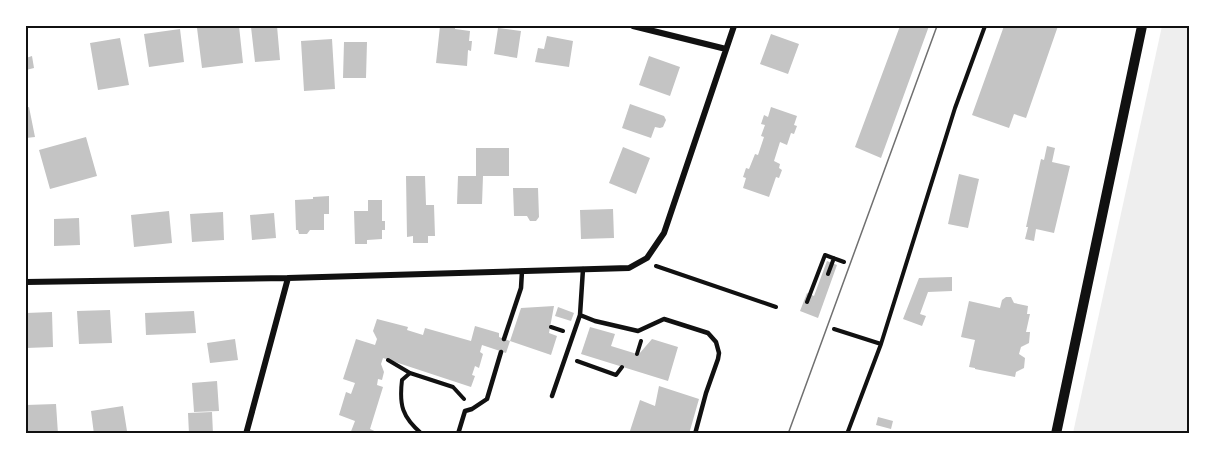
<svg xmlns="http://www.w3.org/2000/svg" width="1215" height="459" font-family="Raleway,sans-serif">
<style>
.green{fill:#eee}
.building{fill:#c4c4c4}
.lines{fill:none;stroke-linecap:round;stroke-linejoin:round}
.path{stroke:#111;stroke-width:4}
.service{stroke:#111;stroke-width:4.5}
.minor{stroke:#111;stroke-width:6}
.tertiary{stroke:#111;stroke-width:10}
.tram{stroke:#707070;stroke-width:1.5}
.neatline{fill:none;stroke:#111;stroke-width:2}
</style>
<rect width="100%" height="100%" fill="#fff"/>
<path class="green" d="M1162,26H1189V433H1073Z"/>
<path class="building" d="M216,26H239L243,63L202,68L197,28Z
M265,26H277L280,60L255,62L251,27Z
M440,26H455V29L470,31L469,41H472L471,51L468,50L467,66L436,63Z
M900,26H929L881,158L855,147Z
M1004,26H1058L1026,118L1014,114L1009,128L972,115Z
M498,28L521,31L517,58L494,54Z
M180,29L184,62L149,67L144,34Z
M771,34L799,44L788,74L760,64Z
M547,36L573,41L569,67L535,62L538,48L544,49Z
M120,38L129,85L98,90L90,43Z
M332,39L335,89L304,91L301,41Z
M344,42H367L366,78H343Z
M32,56L34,68L26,70V58Z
M649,56L680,67L670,96L639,85Z
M630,104L664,116L666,120L663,127L660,128L655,127L651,138L622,128Z
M29,107L35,137L26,138V108Z
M771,107L797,116L794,125L797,126L794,134L791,133L787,145L780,142L774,161L780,164L779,168L782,170L779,178L776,177L769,197L743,188L746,178L743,177L746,168L749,169L755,154L758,155L764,137L761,136L765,125L761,124L764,115L768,117Z
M86,137L97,176L50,189L39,150Z
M1047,146L1055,148L1052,162L1070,166L1054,233L1036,229L1034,241L1025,239L1028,227H1026L1041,159L1044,160Z
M623,147L650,158L636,194L609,183Z
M476,148H509V176H483L482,204H457L458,176H476Z
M959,174L979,179L968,228L948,224Z
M406,176H425L426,205H434L435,236H428V243H413V236L407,237Z
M513,188H538L539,217L536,221H530L527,216H514Z
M329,196V214H324V230H310L307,234H299L298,230H296L295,200L313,199V197Z
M368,200H382V221H385V230H382V239L367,240V244H355L354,211H368Z
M613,209L614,238L581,239L580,210Z
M169,211L172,243L134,247L131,215Z
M223,212L224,240L192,242L190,214Z
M274,213L276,238L252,240L250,215Z
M79,218L80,245L54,246V219Z
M827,261L837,265L818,318L800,311L807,293L814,296Z
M952,277V291L928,292L920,314L926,316L922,326L903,319L919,278Z
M1006,297H1011L1014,303L1028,306L1027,314H1030L1026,332H1030L1029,343L1021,347L1019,354L1025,358L1024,368L1016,372L1015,377L975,369V368L969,367L975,340L961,337L969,301L1000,308L1002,300Z
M554,306L549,333L557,336L551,355L510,341L506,353L482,345L480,352L483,354L479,368L475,366L472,375L475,376L471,387L383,358L381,364L384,372L382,380L378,379L377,385L383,387L370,429L381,434H350L355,421L339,415L346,392L351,394L355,383L343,379L356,339L375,345L377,339L373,331L377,319L408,327L407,330L423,335L425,328L471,341L475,326L499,333V337L510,341L521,308Z
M558,307L574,313L571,321L555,316Z
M110,310L112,343L79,344L77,311Z
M194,311L196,333L146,335L145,313Z
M52,312L53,347L26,348V313Z
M590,327L615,334L611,346L637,354H639L652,339L678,347L668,381L581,354Z
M235,339L238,360L210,363L207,343Z
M217,381L219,411L194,412L192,383Z
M659,386L699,399L689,434H629L640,400L655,406Z
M56,404L58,434H26V405Z
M123,406L127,431L109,434H94L91,411Z
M212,412L213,434H189L188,413Z
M878,417L893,421L891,429L876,425Z"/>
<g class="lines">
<path class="path" d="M656,266L776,307
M828,274L834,258
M807,302L825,255L844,262
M551,327L563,331
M834,329L881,344
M637,354L641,341
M388,360L410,373
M577,361L616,375L622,367
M422,434C402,417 399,405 402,380L410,373L453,387L464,399
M847,434L881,344L955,108L985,26"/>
<path class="service" d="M580,315L595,321L638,331L664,319L708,333L716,342L719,353L718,359L706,393L695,434
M504,339L521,288L522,271
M552,396L580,315L583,269
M458,434L465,411L472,409L487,399L501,352"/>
<path class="minor" d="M633,26L726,49
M26,282L288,278L629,268L647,258L664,233L734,26
M246,434L288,278"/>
<path class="tertiary" d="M1056,434L1142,26"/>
<path class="tram" d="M788,434L937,26"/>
</g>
<rect width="1215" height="459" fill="none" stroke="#ffffff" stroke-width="54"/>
<rect x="27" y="27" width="1161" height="405" class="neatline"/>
</svg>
